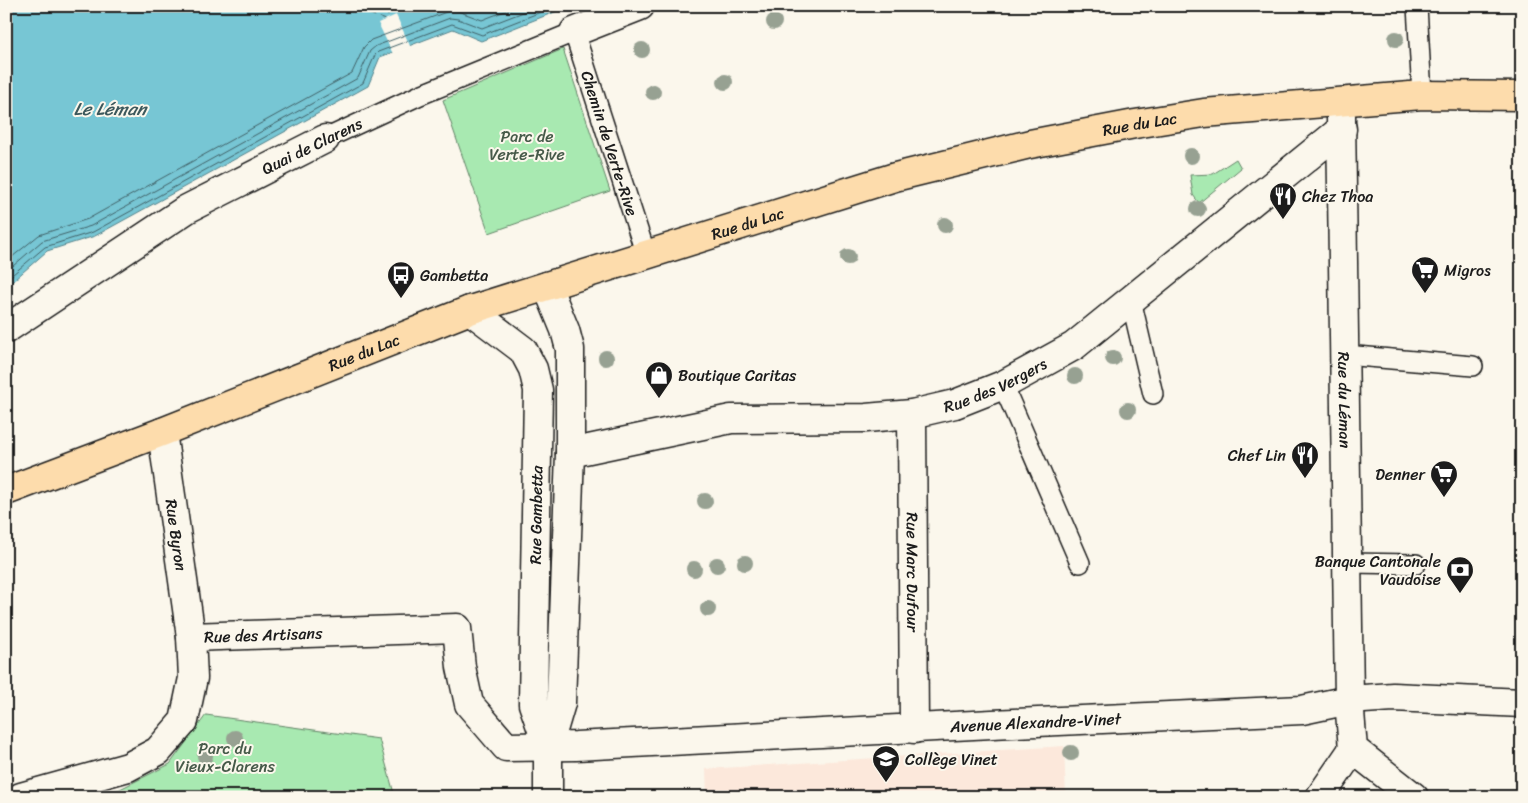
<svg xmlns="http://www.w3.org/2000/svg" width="1528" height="803" font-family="Sriracha,sans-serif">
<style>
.built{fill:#fce8db}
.green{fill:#a8e9b1;stroke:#628266}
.water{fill:#77c6d4;stroke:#53828a}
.pier{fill:#fbf7ec}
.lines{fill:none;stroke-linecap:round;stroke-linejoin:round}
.shore{stroke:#406066;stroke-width:1}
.ferry{stroke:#3c585c;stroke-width:1;stroke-dasharray:6 5;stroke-linecap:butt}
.service-casing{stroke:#1c1c1c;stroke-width:22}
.pedestrian-casing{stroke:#1c1c1c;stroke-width:31}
.minor-casing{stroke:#1c1c1c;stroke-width:31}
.secondary-casing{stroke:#1c1c1c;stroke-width:31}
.primary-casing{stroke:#1c1c1c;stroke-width:31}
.service{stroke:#fbf7ec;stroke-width:19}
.pedestrian{stroke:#fbf7ec;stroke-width:28}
.minor{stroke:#fbf7ec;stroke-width:28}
.secondary{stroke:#fbf7ec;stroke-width:28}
.primary{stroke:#fddcac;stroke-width:28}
.tree{fill:#97a192}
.labels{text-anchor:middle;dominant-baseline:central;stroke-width:4;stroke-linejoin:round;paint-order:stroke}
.street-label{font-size:16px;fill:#1c1c1c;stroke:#fbf7ec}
.park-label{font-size:16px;fill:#465a49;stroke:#fbf7ec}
.poi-label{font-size:16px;fill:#1c1c1c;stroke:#fbf7ec;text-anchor:start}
.water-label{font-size:18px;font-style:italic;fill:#3c585c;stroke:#fbf7ec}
</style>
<rect width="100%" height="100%" fill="#fbf7ec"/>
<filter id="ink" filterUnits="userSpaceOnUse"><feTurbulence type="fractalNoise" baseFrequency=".02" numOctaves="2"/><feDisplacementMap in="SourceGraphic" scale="10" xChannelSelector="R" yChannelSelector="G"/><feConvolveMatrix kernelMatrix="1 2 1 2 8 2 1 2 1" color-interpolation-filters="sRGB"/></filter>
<g filter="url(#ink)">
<path class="built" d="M1064,746L1066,797H707L706,769Z"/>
<path class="green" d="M563,49L610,191L489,233L443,100Z
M1236,159L1241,168L1199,203L1193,195L1190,175L1213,174Z
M206,715L379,739L395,797H90L120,789L170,764Z"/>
<path class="water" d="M6,6H570L481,41L453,29L380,57L368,86L95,236L47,251L6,287Z"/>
<path class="pier" d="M396,15L411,48L393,54L378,23Z"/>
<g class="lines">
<path class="shore" d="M6,262L39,235L88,219L352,73L364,47L371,40L449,11H458L482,20L518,6
M6,272L42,241L91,226L358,78L370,51L376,46L450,18L458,19L482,28L539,6
M6,280L45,247L93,232L363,83L375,55L378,52L452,24L482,35L556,6"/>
<path class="ferry" d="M349,6L386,20L392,6"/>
<g class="service-casing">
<g id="service">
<path d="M1417,6L1422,95"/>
<path id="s1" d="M325,139L420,95L574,32L646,255"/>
<path d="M1131,300L1153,394"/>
<path d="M1345,355L1473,366"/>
<path d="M1003,385L1080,563"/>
<path d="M1347,563L1416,564"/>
</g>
</g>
<g class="pedestrian-casing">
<path id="pedestrian" d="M574,32L640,6
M6,329L187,209L325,139"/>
</g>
<g class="minor-casing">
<g id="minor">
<path id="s2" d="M1341,116L1349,700L1353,749L1414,797"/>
<path id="s3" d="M912,414L914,729"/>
<path id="s4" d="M162,432L191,637"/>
<path id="s5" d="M570,453L731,419L866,418L912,414L955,404L1003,385L1074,346L1342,129"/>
<path id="s6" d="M21,797L128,767L158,751L184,721L193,678L191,637L457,628L461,667L469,704L506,747L576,746L992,724L1302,710L1349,700L1393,697L1522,703"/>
<path d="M1320,797L1353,749"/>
</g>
</g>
<g class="secondary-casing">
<path id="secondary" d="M547,286L565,330L570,349V453L561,703L548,747V797
M470,310L523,350L533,369L538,390L533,704L548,747"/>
</g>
<g class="primary-casing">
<g id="primary">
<path id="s7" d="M6,491L162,432L470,310L895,177L1030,144L1135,124L1204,113L1422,95L1522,96"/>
</g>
</g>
<use href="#service" class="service"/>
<use href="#pedestrian" class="pedestrian"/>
<use href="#minor" class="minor"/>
<use href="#secondary" class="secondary"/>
<use href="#primary" class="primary"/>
</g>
<g class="tree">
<circle cx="774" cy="22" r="8"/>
<circle cx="1396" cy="39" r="8"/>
<circle cx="642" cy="50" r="8"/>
<circle cx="725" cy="82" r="8"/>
<circle cx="653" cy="92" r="8"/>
<circle cx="1191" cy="156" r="8"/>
<circle cx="1198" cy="209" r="8"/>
<circle cx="945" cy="225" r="8"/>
<circle cx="848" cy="257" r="8"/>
<circle cx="606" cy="358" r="8"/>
<circle cx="1113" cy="358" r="8"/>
<circle cx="1075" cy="376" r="8"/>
<circle cx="1128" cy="410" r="8"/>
<circle cx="705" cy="501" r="8"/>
<circle cx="745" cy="563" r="8"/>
<circle cx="717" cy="565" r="8"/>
<circle cx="694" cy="569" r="8"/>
<circle cx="708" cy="609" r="8"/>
<circle cx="235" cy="738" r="8"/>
<circle cx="1071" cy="753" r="8"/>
<circle cx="205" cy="756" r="8"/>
</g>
</g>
<defs>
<g id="restaurant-pin" transform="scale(1.4375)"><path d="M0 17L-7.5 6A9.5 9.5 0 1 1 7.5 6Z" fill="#1c1c1c" stroke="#fbf7ec"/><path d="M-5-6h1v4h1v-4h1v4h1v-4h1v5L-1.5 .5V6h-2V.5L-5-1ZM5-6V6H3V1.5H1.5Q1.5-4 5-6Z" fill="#fff"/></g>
<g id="supermarket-pin" transform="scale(1.4375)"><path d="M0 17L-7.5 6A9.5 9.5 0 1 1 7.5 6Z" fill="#1c1c1c" stroke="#fbf7ec"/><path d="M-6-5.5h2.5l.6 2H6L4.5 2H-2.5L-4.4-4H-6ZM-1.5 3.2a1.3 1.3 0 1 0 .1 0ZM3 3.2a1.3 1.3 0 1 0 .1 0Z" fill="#fff"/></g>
<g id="bus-pin" transform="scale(1.4375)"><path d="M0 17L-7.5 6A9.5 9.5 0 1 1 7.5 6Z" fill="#1c1c1c" stroke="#fbf7ec"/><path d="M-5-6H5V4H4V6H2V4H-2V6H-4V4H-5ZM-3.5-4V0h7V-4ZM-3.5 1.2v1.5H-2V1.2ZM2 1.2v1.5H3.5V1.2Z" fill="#fff"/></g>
<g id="shop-pin" transform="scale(1.4375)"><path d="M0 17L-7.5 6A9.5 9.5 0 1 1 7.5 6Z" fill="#1c1c1c" stroke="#fbf7ec"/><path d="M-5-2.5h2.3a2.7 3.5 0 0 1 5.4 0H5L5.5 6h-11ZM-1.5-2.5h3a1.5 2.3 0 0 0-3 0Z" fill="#fff"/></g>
<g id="bank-pin" transform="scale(1.4375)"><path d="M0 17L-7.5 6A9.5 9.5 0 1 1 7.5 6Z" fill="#1c1c1c" stroke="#fbf7ec"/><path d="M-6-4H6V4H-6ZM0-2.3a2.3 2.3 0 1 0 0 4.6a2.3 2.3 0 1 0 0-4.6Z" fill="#fff"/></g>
<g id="school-pin" transform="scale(1.4375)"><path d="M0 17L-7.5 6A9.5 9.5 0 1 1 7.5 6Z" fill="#1c1c1c" stroke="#fbf7ec"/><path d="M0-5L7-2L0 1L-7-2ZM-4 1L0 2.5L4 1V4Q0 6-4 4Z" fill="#fff"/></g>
</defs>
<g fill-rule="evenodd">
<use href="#restaurant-pin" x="1283" y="196"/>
<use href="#supermarket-pin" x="1425" y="270"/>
<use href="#bus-pin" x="401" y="275"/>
<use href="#shop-pin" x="659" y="375"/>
<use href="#restaurant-pin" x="1305" y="455"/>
<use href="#supermarket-pin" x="1444" y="474"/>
<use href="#bank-pin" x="1460" y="570"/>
<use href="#school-pin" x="886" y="759"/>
</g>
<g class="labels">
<g class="street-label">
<text stroke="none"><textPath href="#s7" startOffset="1194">Rue du Lac</textPath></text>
<text stroke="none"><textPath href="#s1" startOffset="388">Chemin de Verte-Rive</textPath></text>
<text transform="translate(312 146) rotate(-26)">Quai de Clarens</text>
<text stroke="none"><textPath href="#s7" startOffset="789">Rue du Lac</textPath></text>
<text stroke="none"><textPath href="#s7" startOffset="384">Rue du Lac</textPath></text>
<text stroke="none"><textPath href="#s5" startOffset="434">Rue des Vergers</textPath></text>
<text stroke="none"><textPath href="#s2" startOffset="284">Rue du Léman</textPath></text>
<text transform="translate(536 515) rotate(-89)">Rue Gambetta</text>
<text stroke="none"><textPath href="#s4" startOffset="104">Rue Byron</textPath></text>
<text stroke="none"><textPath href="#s3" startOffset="158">Rue Marc Dufour</textPath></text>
<text stroke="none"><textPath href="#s6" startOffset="342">Rue des Artisans</textPath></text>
<text stroke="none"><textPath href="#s6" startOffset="1200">Avenue Alexandre-Vinet</textPath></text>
</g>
<g class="park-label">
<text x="527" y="136">Parc de<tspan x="527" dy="18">Verte-Rive</tspan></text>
<text x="225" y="748">Parc du<tspan x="225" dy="18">Vieux-Clarens</tspan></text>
</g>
<g class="poi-label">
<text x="1302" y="196">Chez Thoa</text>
<text x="1444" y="270">Migros</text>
<text x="420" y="275">Gambetta</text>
<text x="678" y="375">Boutique Caritas</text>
<text x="1286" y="455" text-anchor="end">Chef Lin</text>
<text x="1425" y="474" text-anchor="end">Denner</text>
<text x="1441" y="561" text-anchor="end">Banque Cantonale<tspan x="1441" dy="18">Vaudoise</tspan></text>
<text x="905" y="759">Collège Vinet</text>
</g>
<g class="water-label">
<text x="110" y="109">Le Léman</text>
</g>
</g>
<rect width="1528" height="803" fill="none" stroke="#fbf7ec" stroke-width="25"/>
<rect x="12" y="12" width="1503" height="778" fill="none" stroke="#1c1c1c" stroke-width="2" filter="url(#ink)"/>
</svg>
